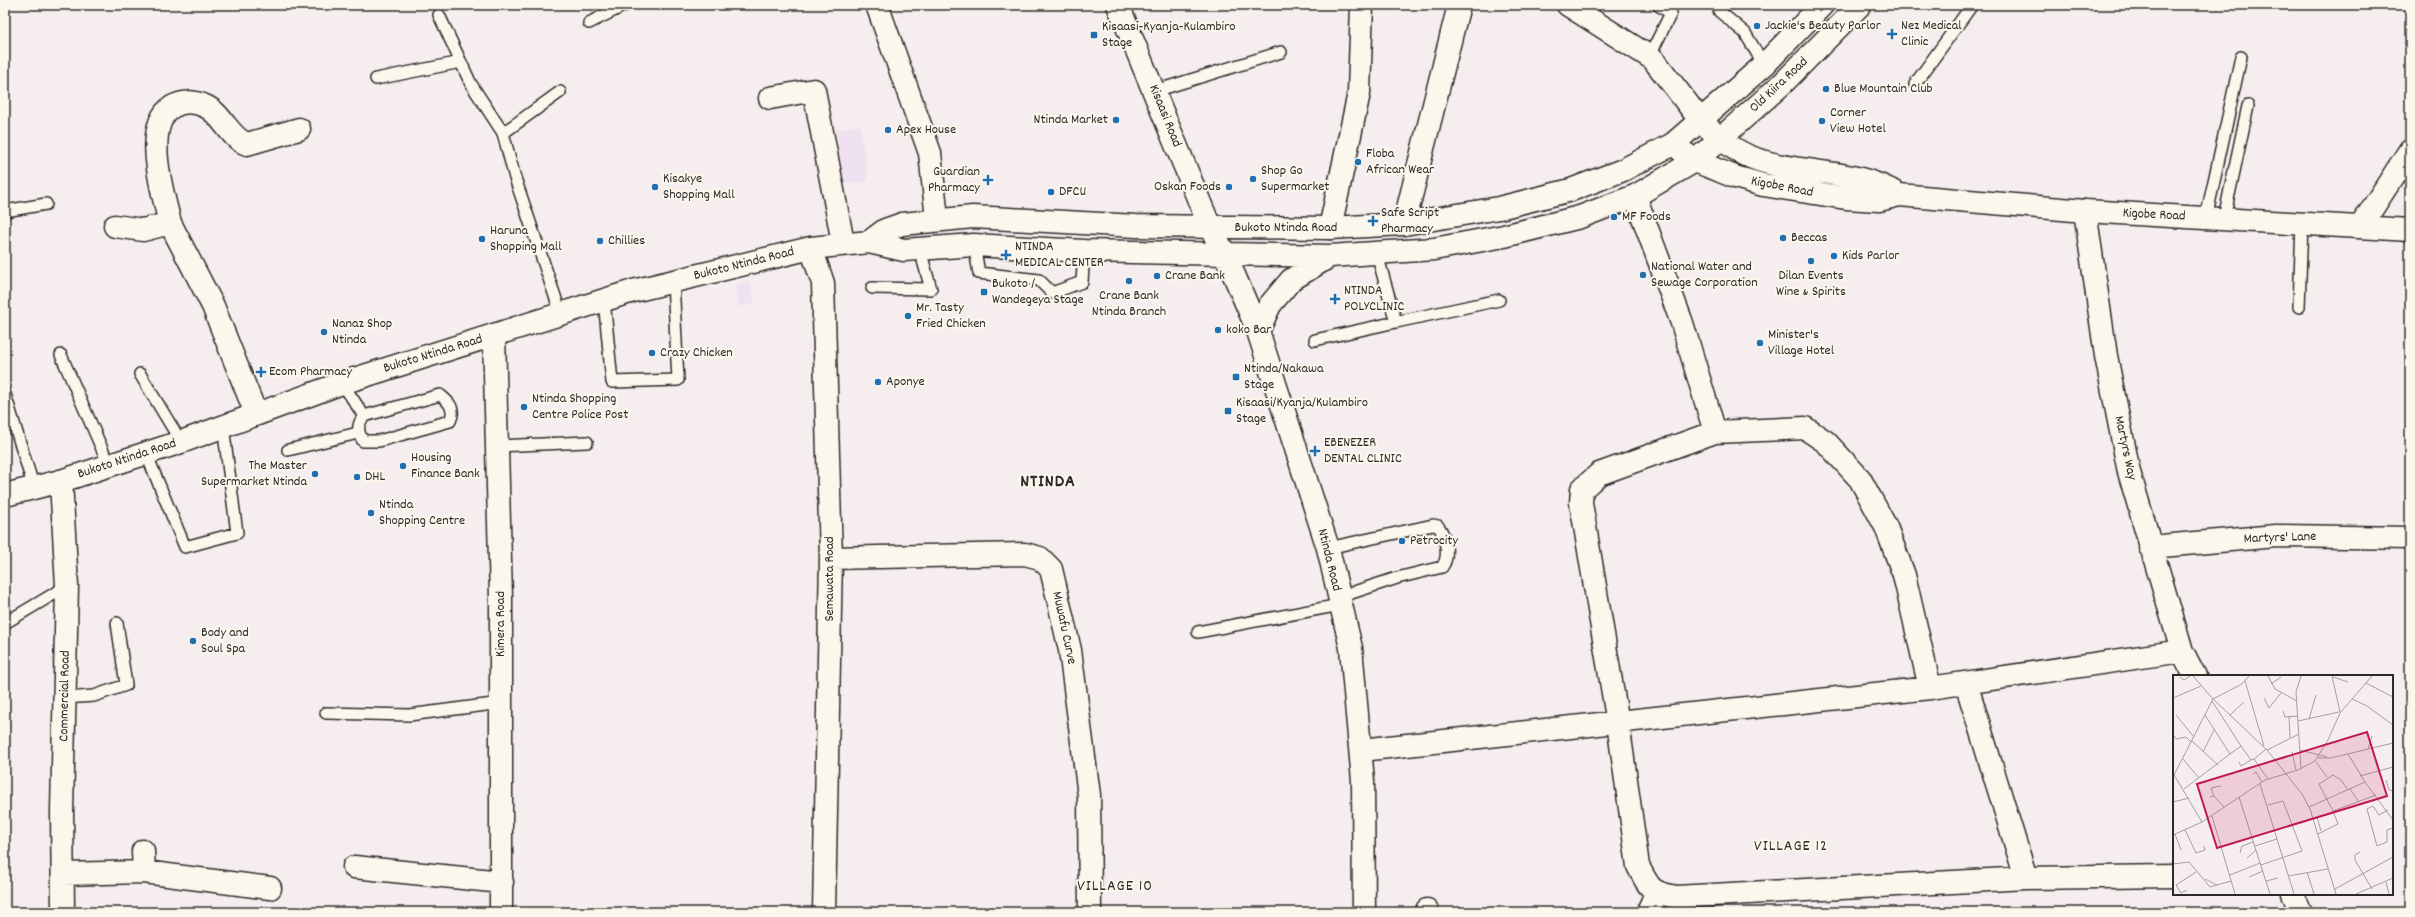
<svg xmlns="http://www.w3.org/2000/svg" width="2415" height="917" font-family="Dekko,sans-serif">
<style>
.built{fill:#efe1f0}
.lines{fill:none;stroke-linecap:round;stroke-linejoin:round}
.service-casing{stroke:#2b2b2b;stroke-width:14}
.minor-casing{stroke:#2b2b2b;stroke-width:25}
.tertiary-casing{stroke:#2b2b2b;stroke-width:25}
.secondary-casing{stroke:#2b2b2b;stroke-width:25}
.service{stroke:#fbf7ec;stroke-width:11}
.minor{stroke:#fbf7ec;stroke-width:22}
.tertiary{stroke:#fbf7ec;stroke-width:22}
.secondary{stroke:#fbf7ec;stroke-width:22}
.poi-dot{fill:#1f6fb2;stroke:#fbf7ec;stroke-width:1.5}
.labels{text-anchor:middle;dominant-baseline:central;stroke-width:4;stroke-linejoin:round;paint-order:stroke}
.poi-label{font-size:14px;fill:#2b2b2b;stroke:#fbf7ec;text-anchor:start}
.street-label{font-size:14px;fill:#2b2b2b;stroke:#fbf7ec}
.quarter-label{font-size:16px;letter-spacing:1px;fill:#2b2b2b;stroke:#fbf7ec}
.district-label{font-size:18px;font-weight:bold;letter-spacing:1px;fill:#2b2b2b;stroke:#fbf7ec}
.inset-road{fill:none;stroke:#a59fa0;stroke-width:1}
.view{fill:#c2185b;fill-opacity:0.15;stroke:#c2185b;stroke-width:2}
.inset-edge{fill:none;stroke:#2b2b2b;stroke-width:2}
</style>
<rect width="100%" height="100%" fill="#f6edee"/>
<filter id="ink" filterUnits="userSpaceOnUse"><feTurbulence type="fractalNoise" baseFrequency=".025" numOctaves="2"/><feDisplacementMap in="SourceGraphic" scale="8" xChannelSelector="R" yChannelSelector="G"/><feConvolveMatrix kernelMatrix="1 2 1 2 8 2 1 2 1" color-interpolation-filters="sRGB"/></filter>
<g filter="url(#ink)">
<path class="built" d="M860,125L868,182L843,183L836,130Z
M749,281L755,303L739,307L735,285Z"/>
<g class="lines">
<g class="service-casing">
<path id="service" d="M1719,5V11L1745,33L1764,65
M439,15L471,84L503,133
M589,23L625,5
M1649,57L1671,13L1658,5
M376,79L461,62
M1915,84L1972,5
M1155,91L1281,52
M560,92L503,133L515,178L561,314
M5,211L46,204
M2206,218L2241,57
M2224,218L2248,106
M974,245L979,273L1039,280L1052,293L1082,282L1084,251
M1377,254L1396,322L1499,300
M872,288L931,289L920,250
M604,300L612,382L678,380L673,281
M2299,307L2302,223
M1315,340L1396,322
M61,355L109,465
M140,374L181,442
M342,383L364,416
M5,394L34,488
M440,395C449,402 456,409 450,421L379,441H363C357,431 357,425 364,416Z
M497,446L587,442
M288,450L358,433
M146,453L185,547L237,533L223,426
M1328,548L1433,525L1438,526C1446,536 1450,557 1442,567L1397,578L1339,597
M5,623L67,586
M1198,632L1340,605
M64,698L94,696L126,685L117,623
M326,713L409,715L501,703"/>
</g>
<g class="minor-casing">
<path id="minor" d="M877,5L930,153L937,219
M1568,5L1653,59L1701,121
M770,98L814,90L843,243
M1635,196L1682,323L1715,432
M2085,211L2106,356L2129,472L2182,651L2195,676
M170,223C163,194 142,126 172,107C182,101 194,101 205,106C223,114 229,138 247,144L299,129
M1404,224L1459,5
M115,226L143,230L170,223L213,306L256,414
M2361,226L2410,150
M1330,228L1359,93L1362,5
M811,248L823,283L831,558L824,912
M494,335L501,598V912
M61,481L67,586L62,811L63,912
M2150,547L2276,536L2410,538
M831,558L1025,554L1040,558L1051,569L1070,650L1089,795L1090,912
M1966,683L2026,878
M1930,688L1904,575L1886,527L1860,479L1826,442L1805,428L1715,432L1599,474L1582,489L1581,503L1618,723L1638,866C1650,889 1650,892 1676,897L2026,878L2174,876
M1361,750L1930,688L2182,651
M354,867L502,882
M144,872L270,888
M63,874L144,872L143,851
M2293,894L2301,912
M1427,912V910
M1654,912L1650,907L1656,893"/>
</g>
<g class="tertiary-casing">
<path id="tertiary" d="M1701,121C1716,135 1733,151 1753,158C1801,176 1855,167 1899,195
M1673,144L1695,161L1735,177L1763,185L1846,198L1879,200L1899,195L2085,211L2410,230"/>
</g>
<g class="secondary-casing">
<path id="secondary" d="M1118,5L1210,227L1225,254L1258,331L1328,548L1351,648L1363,781L1364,912
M869,242L885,230L902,224L973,217L1136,226L1330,228L1404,224L1499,208L1571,190L1623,170L1673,144L1764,65L1822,5
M1258,331L1270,305L1291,280L1330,256
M5,495L61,481L181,442L342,383L633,291L811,248L869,242L904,250L974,245L1084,251L1330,256L1434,249L1504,236L1580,217L1635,196L1695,161L1782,84L1860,5"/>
</g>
<use href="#service" class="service"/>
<use href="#minor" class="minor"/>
<use href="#tertiary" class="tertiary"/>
<use href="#secondary" class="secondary"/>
</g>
</g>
<g class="poi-dot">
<circle cx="1757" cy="26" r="4"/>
<path d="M1890 28h4v4h4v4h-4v4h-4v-4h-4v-4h4z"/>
<rect x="1090" y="31" width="8" height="8" rx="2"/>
<circle cx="1826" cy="89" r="4"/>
<circle cx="1116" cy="120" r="4"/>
<circle cx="1822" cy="121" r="4"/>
<circle cx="888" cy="130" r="4"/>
<circle cx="1358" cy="162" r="4"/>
<circle cx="1253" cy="179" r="4"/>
<path d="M986 174h4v4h4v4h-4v4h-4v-4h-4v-4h4z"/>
<circle cx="655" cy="187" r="4"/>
<circle cx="1229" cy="187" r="4"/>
<circle cx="1051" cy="192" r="4"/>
<circle cx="1614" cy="217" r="4"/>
<path d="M1371 215h4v4h4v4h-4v4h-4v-4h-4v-4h4z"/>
<circle cx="1783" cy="238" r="4"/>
<circle cx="482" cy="239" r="4"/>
<circle cx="600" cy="241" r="4"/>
<path d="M1004 249h4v4h4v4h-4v4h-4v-4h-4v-4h4z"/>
<circle cx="1834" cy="256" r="4"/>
<circle cx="1811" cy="261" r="4"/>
<circle cx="1643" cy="275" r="4"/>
<circle cx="1157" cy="276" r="4"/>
<circle cx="1129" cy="281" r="4"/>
<rect x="980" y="288" width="8" height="8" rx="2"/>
<path d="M1333 293h4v4h4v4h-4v4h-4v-4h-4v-4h4z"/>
<circle cx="908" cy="316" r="4"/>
<circle cx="1218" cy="330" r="4"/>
<circle cx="324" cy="332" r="4"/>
<circle cx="1760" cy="343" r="4"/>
<circle cx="652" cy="353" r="4"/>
<path d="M259 366h4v4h4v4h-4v4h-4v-4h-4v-4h4z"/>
<rect x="1232" y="373" width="8" height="8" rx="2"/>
<circle cx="878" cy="382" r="4"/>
<circle cx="524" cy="407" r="4"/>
<rect x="1224" y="407" width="8" height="8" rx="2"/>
<path d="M1313 445h4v4h4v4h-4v4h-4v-4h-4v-4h4z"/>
<circle cx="403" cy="466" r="4"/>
<circle cx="315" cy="474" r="4"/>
<circle cx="357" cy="477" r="4"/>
<circle cx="371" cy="513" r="4"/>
<circle cx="1402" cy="541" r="4"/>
<circle cx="193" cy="641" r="4"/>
</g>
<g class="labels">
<g class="poi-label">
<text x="1765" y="26">Jackie's Beauty Parlor</text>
<text x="1901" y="26">Nez Medical<tspan x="1901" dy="16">Clinic</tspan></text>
<text x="1102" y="27">Kisaasi-Kyanja-Kulambiro<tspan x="1102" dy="16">Stage</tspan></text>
<text x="1834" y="89">Blue Mountain Club</text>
<text x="1830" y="113">Corner<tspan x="1830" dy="16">View Hotel</tspan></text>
<text x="1108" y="120" text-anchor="end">Ntinda Market</text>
<text x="896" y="130">Apex House</text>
<text x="1366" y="154">Floba<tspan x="1366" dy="16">African Wear</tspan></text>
<text x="1261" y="171">Shop Go<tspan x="1261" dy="16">Supermarket</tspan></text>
<text x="980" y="172" text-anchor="end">Guardian<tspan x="980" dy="16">Pharmacy</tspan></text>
<text x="663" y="179">Kisakye<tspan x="663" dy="16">Shopping Mall</tspan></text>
<text x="1221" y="187" text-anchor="end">Oskan Foods</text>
<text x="1059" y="192">DFCU</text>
<text x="1381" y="213">Safe Script<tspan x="1381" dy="16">Pharmacy</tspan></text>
<text x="1622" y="217">MF Foods</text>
<text x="490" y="231">Haruna<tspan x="490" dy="16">Shopping Mall</tspan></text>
<text x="1791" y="238">Beccas</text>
<text x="608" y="241">Chillies</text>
<text x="1015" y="247">NTINDA<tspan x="1015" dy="16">MEDICAL CENTER</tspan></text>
<text x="1842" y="256">Kids Parlor</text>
<text x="1651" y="267">National Water and<tspan x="1651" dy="16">Sewage Corporation</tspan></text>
<text x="1165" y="276">Crane Bank</text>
<text x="1811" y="276" text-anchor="middle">Dilan Events<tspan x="1811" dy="16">Wine &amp; Spirits</tspan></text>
<text x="992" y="284">Bukoto /<tspan x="992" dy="16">Wandegeya Stage</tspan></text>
<text x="1344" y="291">NTINDA<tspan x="1344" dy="16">POLYCLINIC</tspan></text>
<text x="1129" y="296" text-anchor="middle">Crane Bank<tspan x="1129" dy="16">Ntinda Branch</tspan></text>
<text x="916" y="308">Mr. Tasty<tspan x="916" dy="16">Fried Chicken</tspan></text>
<text x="332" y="324">Nanaz Shop<tspan x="332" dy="16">Ntinda</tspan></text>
<text x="1226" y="330">koko Bar</text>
<text x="1768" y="335">Minister's<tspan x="1768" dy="16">Village Hotel</tspan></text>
<text x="660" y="353">Crazy Chicken</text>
<text x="1244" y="369">Ntinda/Nakawa<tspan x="1244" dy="16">Stage</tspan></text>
<text x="269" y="372">Ecom Pharmacy</text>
<text x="886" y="382">Aponye</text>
<text x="532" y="399">Ntinda Shopping<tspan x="532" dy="16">Centre Police Post</tspan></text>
<text x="1236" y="403">Kisaasi/Kyanja/Kulambiro<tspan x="1236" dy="16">Stage</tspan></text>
<text x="1324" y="443">EBENEZER<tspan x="1324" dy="16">DENTAL CLINIC</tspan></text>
<text x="411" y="458">Housing<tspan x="411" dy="16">Finance Bank</tspan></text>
<text x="307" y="466" text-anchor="end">The Master<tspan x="307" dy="16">Supermarket Ntinda</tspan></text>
<text x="365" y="477">DHL</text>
<text x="379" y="505">Ntinda<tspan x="379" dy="16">Shopping Centre</tspan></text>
<text x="1410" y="541">Petrocity</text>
<text x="201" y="633">Body and<tspan x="201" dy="16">Soul Spa</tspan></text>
</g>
<g class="street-label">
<text transform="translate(1779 85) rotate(-43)">Old Kiira Road</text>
<text transform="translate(1165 116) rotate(68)">Kisaasi Road</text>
<text transform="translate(1782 187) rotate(11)">Kigobe Road</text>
<text transform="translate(2154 215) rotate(3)">Kigobe Road</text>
<text x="1286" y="228">Bukoto Ntinda Road</text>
<text transform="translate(744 264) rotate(-14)">Bukoto Ntinda Road</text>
<text transform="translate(433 354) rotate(-17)">Bukoto Ntinda Road</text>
<text transform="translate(2125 448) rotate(78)">Martyrs Way</text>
<text transform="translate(127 459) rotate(-18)">Bukoto Ntinda Road</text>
<text transform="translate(2280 538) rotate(-2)">Martyrs' Lane</text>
<text transform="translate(1329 560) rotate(76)">Ntinda Road</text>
<text transform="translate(830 579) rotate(-90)">Semawata Road</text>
<text transform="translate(501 624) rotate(-90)">Kimera Road</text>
<text transform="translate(1064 628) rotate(78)">Muwafu Curve</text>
<text transform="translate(65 696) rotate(-89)">Commercial Road</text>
</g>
<g class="quarter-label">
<text x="1791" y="846">VILLAGE 12</text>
<text x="1115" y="886">VILLAGE 10</text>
</g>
<g class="district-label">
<text x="1048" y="482">NTINDA</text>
</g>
</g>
<g transform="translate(2173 675)">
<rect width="220" height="220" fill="#f6edee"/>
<path class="inset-road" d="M20,1L40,24L94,75L129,119L137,134L163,219M95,1L102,14L124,26M128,1L123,17L128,94M159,1L167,37M7,2L11,5L17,1M160,2L175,7M72,6L91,71M193,8L220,22M98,9L108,2M0,23L28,11M91,23L96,33L108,18M179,24L194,31L220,50M39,26L68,71M110,36L112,42L125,41M3,40L21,62M57,40L71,27M116,41L117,63M136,44L143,20M125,46L166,37M0,59L3,64L13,62L18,67M19,66L45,90M93,74L81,84L95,104M195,74L199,61M94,75L126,59M127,75L154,82M30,77L41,55M119,77L123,95M57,79L68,71L78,85L81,84M175,79L192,107L220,145M145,83H158L220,68M10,84L26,103M66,87L68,91L78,85M143,87L154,102M0,98L29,147M80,99L83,97L89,107M187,101L220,92M0,102L40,24L69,9L76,1M213,105L216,115L220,116M87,109L121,219M11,114L57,79L32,40M177,114L186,127M175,115L168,105L160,100L146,109L160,136L203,120M41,121L38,113L48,111M37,122L41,121L51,132M66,122L97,219M0,127L16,123M136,132L192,107M215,135L206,140L200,131L194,134L204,171L214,167V155L220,153M39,141L62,219M144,142L148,156M12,155L23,178L32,175L31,171M2,159L8,175M145,159L165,149L160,136M0,160L29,147L92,105L125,95L142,86L155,65L167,38L199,1M82,171L104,164M187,177L182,180V185L199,214M67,178L69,171L80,167M74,183L83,175M0,189L16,187L37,212L58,206M88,190L129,176L110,126L95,130M134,197L141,219M57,200L87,188M115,201L155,194M76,202L90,196M32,204L44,210M93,206L105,203M213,207L216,219M162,214L220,182M14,215L8,218L3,210L23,197M183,219L220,203"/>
<path class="view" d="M194,57L214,121L44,173L24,109Z"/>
<rect width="220" height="220" class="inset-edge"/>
</g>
<rect width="2415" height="917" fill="none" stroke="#fbf7ec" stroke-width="20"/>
<rect x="10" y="10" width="2395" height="897" fill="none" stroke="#2b2b2b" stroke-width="1.5" filter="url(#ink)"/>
</svg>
